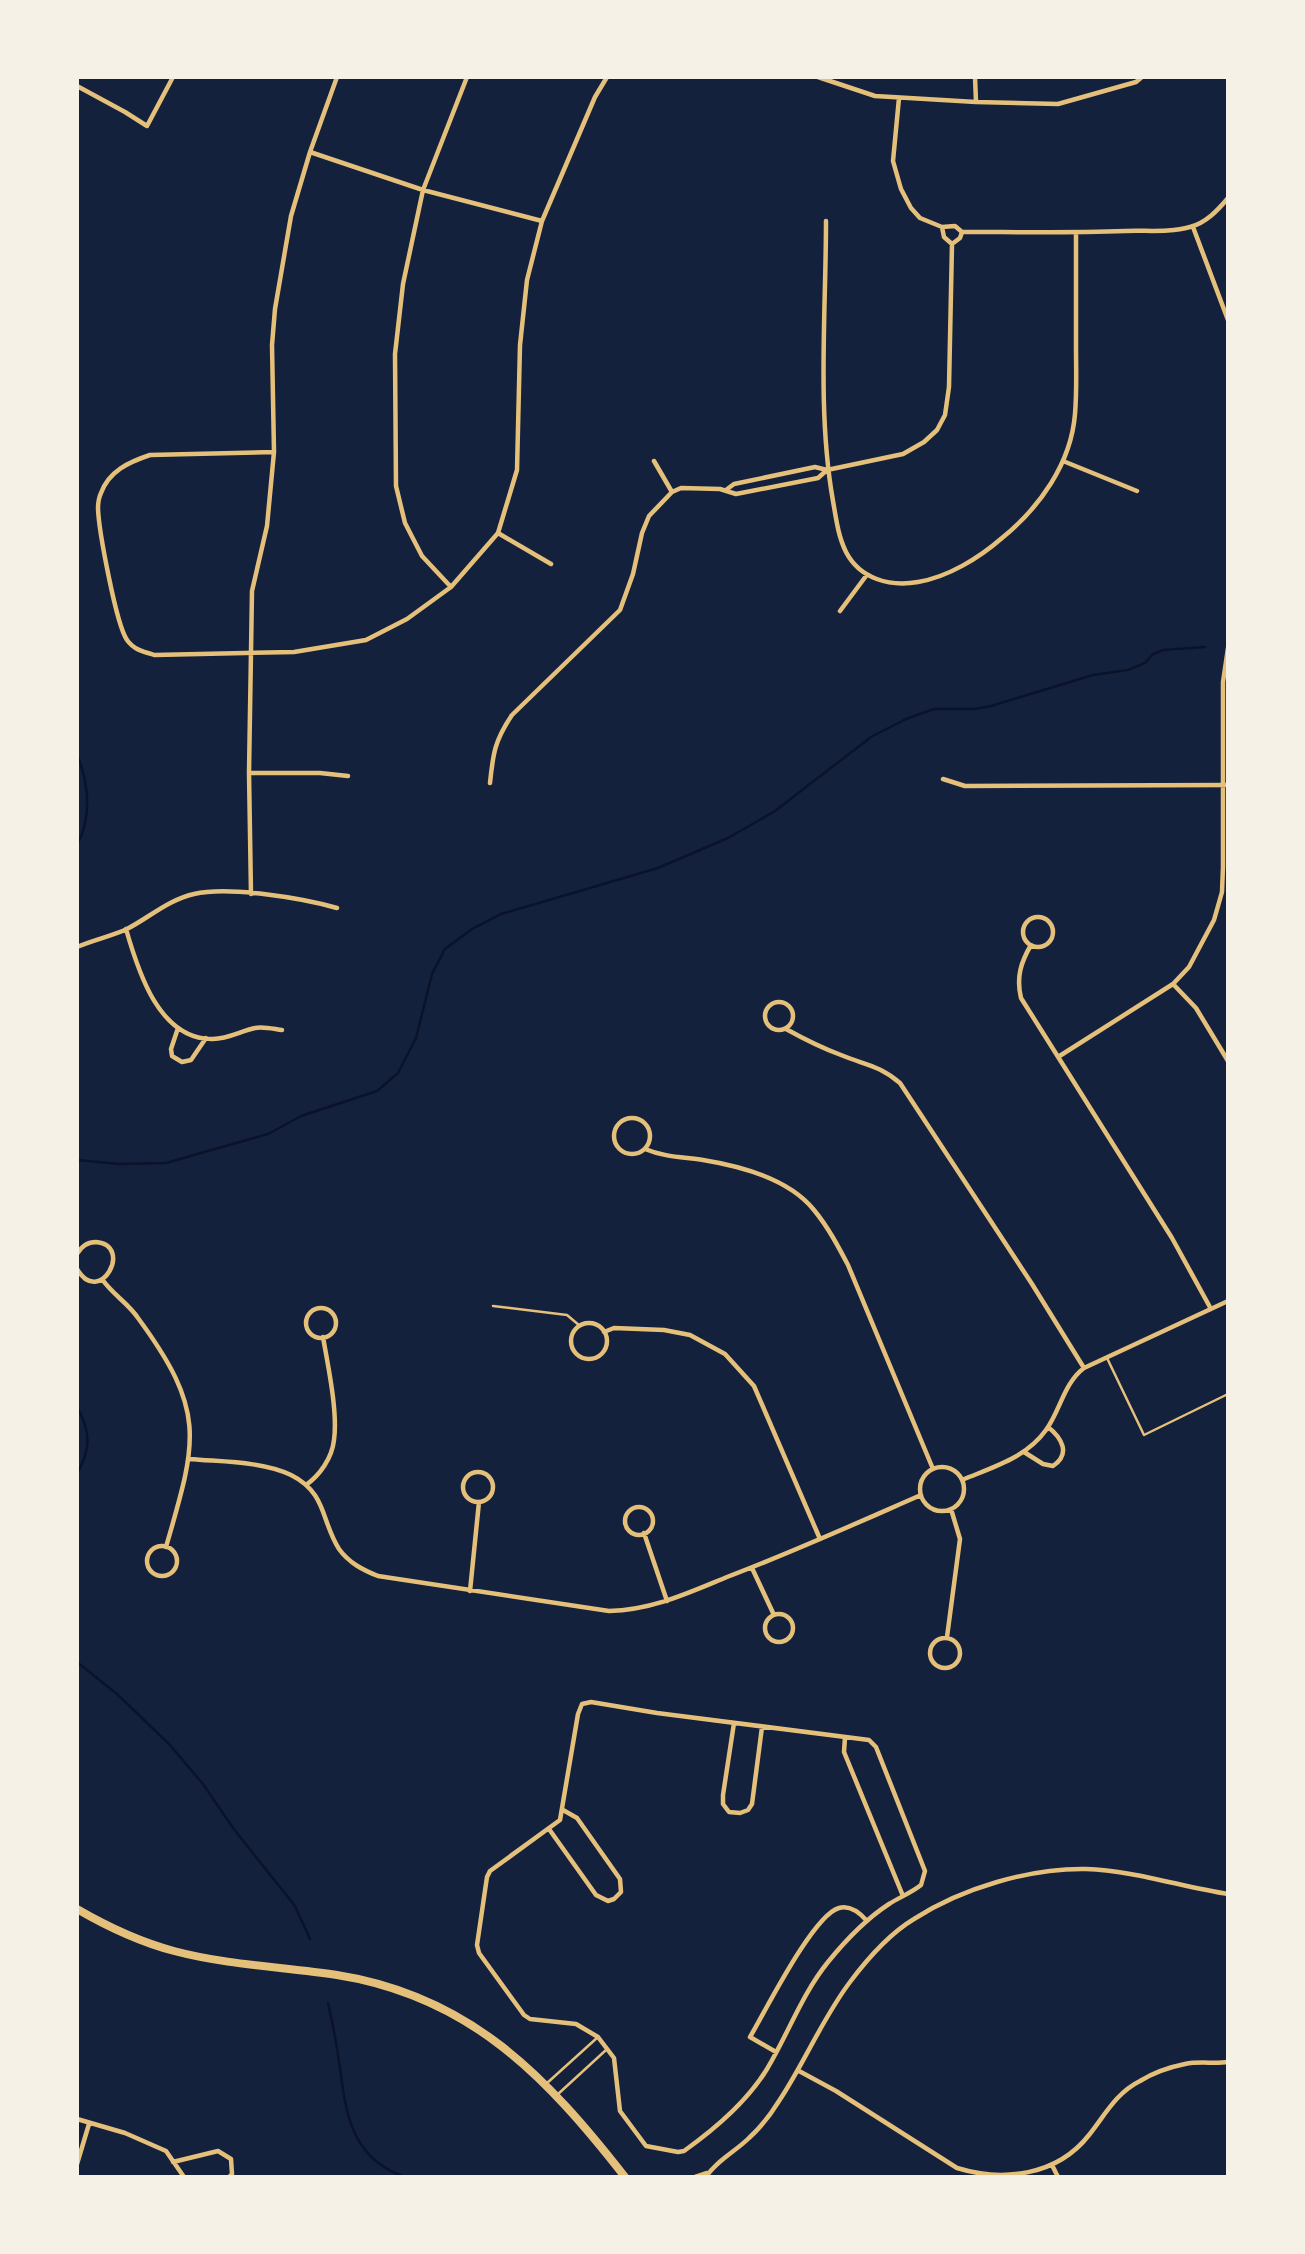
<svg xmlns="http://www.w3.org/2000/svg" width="1305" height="2254" font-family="Inter,sans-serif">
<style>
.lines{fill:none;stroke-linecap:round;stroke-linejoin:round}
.stream{stroke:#0b132b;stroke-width:2.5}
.service{stroke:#e5c07b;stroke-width:2.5}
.minor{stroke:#e5c07b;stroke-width:4.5}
.primary{stroke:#e5c07b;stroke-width:8}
</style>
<rect width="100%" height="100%" fill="#14213d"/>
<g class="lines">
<path class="stream" d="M77,755C89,783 92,818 77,845
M77,1160L120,1164L166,1163L268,1134L301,1116L377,1091L398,1073L416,1038L432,974L445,949L472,929L501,914L658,868L728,838L775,811L871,737L906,719L934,709H975L991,706L1093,675L1128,670L1145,663L1153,654L1163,650L1205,647
M77,1407C91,1432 91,1449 77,1474
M77,1662L117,1694L169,1744L203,1784L233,1828L295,1906L310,1939
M328,2003C333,2025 337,2046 340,2068C346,2117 353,2159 405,2177"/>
<path class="service" d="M493,1306L567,1315L580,1326
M1107,1358L1144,1435L1228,1394
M546,2084L598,2037
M557,2095L606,2050"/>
<path class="minor" d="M818,77L875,96L976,102L1058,104L1136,82L1142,77
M975,77L976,102
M77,86L125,112L147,126L173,77
M899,98L893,161L901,189L911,208L920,218L942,227L955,226L962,232C1016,232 1071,233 1125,231C1146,230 1169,233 1190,227C1206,223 1218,210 1228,198
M310,152L423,190L542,221
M826,221C826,312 817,411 833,501C836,518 838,536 846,552C860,579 890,587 918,582C948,577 979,558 1002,538C1039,508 1071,464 1075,414C1077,391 1076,368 1076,345C1076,308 1076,271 1076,234
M942,227L944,237L952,244
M1193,227L1228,320
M274,452L150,455C129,462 109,471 101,493C99,497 98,504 98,509C99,531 116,624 127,640C134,650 144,652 155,655L294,652L366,640L407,619L451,587L498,533L517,470L520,345L527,280L542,221L595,97L607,77
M654,461L672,492
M1063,461L1137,491
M726,490L734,484L815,467L827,470L903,454L924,442L937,430L945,415L949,387L952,244L960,238L962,232
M498,533L551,564
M451,587L422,556L405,523L396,486L395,354L403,284L423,190L467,77
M840,611L866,576
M249,773H320L348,776
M943,779L965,786L1228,785
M490,783C493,753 495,740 512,715L620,610L633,574L642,533L649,516L672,492L681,488L720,489L736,494L818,478L827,470
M251,894L249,773L252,591L267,526L274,452L272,345L275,309L291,216L310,152L337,77
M1023 932a15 15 0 1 1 30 0a15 15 0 1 1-30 0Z
M126,929C138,971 159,1040 213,1039C228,1039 241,1031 255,1028C263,1026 274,1029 282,1030
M1031,945C1021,962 1016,977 1021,998L1172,1238L1211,1309
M77,947C93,940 112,936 127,929C150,917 168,900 194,894C229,886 302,898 337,908
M1173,984L1196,1008L1228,1061
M765 1016a14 14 0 1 1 28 0a14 14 0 1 1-28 0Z
M178,1028L171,1049L172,1056L182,1062L191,1060L206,1038
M786,1029C804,1039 822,1048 841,1055C865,1065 879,1065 900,1083L1032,1284L1084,1368
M1058,1057L1173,984L1189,967L1214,920L1222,892L1223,867V682L1228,648
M614 1136a18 18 0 1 1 36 0a18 18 0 1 1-36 0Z
M645,1149C664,1157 683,1157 703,1160C740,1166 789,1179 814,1210C828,1227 838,1246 848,1265L933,1469
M77,1254C81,1247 87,1242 96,1242C134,1245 100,1308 77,1269
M102,1279C112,1294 128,1303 138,1318C207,1412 197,1440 166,1547
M306 1323a15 15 0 1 1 30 0a15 15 0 1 1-30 0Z
M571 1341a18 18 0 1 1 36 0a18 18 0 1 1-36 0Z
M604,1332L614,1328L664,1330L690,1335L725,1354L754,1386L820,1539
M1024,1452L1043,1464L1053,1466C1071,1454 1062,1438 1048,1427
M190,1459C222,1462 261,1461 291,1475C327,1493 321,1521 339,1549C349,1563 363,1570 378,1576L609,1611C652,1610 688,1593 727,1577C793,1552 857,1523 921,1495
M920 1489a22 22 0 1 1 44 0a22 22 0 1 1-44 0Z
M463 1487a15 15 0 1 1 30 0a15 15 0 1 1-30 0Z
M962,1480C993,1467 1026,1458 1046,1430C1060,1411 1064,1383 1084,1368L1228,1301
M306,1485C320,1475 332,1458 334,1440C338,1412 328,1366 323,1337
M625 1521a14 14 0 1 1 28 0a14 14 0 1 1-28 0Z
M644,1533L667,1601
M147 1561a15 15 0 1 1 30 0a15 15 0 1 1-30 0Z
M752,1568L774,1615
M470,1591L479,1502
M765 1628a14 14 0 1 1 28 0a14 14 0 1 1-28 0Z
M947,1637L960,1539L951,1509
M930 1653a15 15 0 1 1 30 0a15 15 0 1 1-30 0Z
M591,1702L657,1713L869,1740L876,1747L925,1871L921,1885C911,1893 900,1897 889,1904C866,1919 845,1941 828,1962C802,1994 788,2034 767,2069C747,2102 715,2129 684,2151L678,2152L646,2146L620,2111L614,2058L598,2037L576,2024L530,2019L524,2015L479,1953L477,1945L487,1877L490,1871L560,1820L578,1714L582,1704Z
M734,1723L723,1795V1804L729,1812L740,1813L748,1810L752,1804L762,1727
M845,1737L844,1752L903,1896
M549,1829L596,1895L608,1901L614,1899L621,1892L620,1879L577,1818L563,1810
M776,2052L750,2037C765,2012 813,1915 839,1908C850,1905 860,1913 867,1921
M799,2071L836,2091L957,2168C1003,2182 1057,2176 1089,2135C1105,2115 1116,2093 1140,2081C1153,2073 1170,2067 1185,2064C1199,2061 1214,2064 1228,2062
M77,2119L125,2133L166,2151L184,2177
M173,2162L218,2151L231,2159L232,2174L229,2177
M77,2164L89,2124
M1052,2165L1058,2177
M695,2177L707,2173
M706,2177C716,2161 736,2151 749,2138C761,2127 771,2114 779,2101C805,2062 822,2019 850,1982C868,1958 889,1934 914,1919C962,1888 1030,1868 1086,1869C1131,1870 1183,1887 1228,1894"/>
<path class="primary" d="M77,1909C108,1927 140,1942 174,1951C227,1965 283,1967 337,1975C470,1996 546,2076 625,2177"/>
</g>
<rect width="1305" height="2254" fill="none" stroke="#f6f1e7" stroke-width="158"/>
</svg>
